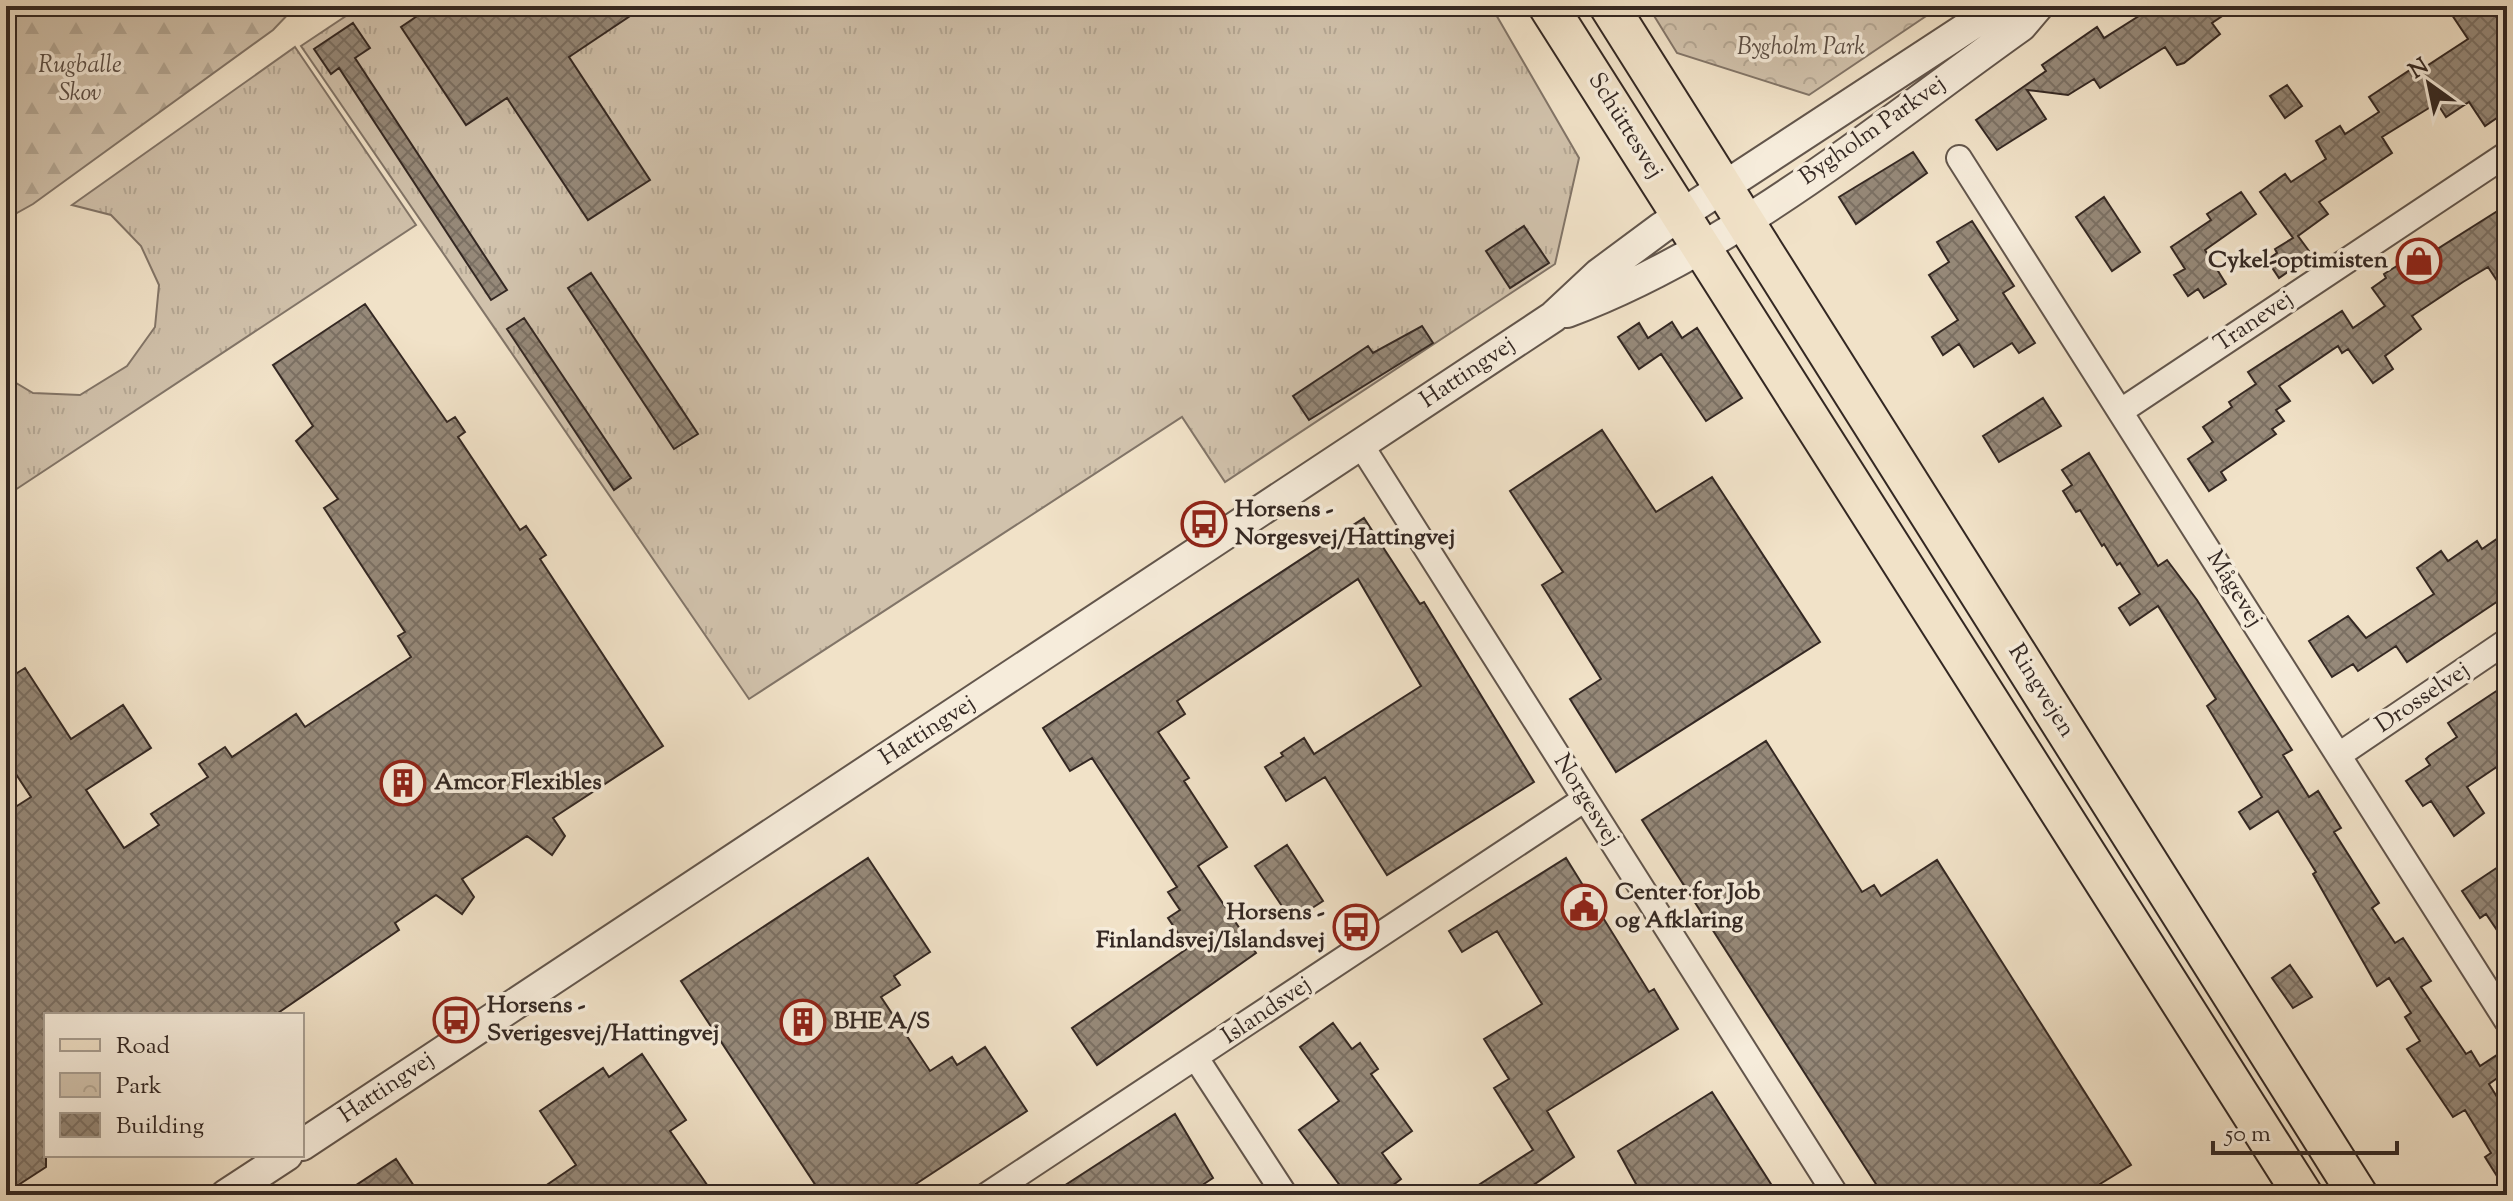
<svg xmlns="http://www.w3.org/2000/svg" width="2513" height="1201" font-family="'Sorts Mill Goudy',serif">
<style>
.grass{fill:url(#grass-tufts);stroke:#827568;stroke-width:2}
.forest{fill:url(#forest-firs);stroke:#827568;stroke-width:2}
.park{fill:url(#park-crowns);stroke:#827568;stroke-width:2}
.building{fill:url(#building-cross-hatch);stroke:#342823;stroke-width:2}
.lines{fill:none;stroke-linecap:round;stroke-linejoin:round}
.minor-casing{stroke:#63564c;stroke-width:28}
.tertiary-casing{stroke:#63564c;stroke-width:34}
.primary-casing{stroke:#342823;stroke-width:42}
.minor{stroke:#f6ecdb;stroke-width:24}
.tertiary{stroke:#f6ecdb;stroke-width:30}
.primary{stroke:#f1e2c8;stroke-width:38}
.labels{text-anchor:middle;dominant-baseline:central;stroke-width:7;stroke-linejoin:round;paint-order:stroke}
.park-label{font-size:24px;font-style:italic;fill:#5b4e45;stroke:#f6ecdb}
.street-label{font-size:24px;fill:#342823;stroke:#f6ecdb}
.poi-label{font-size:24px;font-weight:bold;fill:#342823;stroke:#f6ecdb;text-anchor:start}
</style>
<defs>
<pattern id="grass-tufts" width="24" height="20" patternUnits="userSpaceOnUse" patternTransform="scale(2)"><rect width="24" height="20" fill="#d1c2ac"/><path d="M3 7l-1-3M5 7V3M7 7l1-3M15 17l-1-3M17 17v-4M19 17l1-3" fill="none" stroke="#b4a794"/></pattern>
<pattern id="forest-firs" width="22" height="20" patternUnits="userSpaceOnUse" patternTransform="scale(2)"><rect width="22" height="20" fill="#d1c2ac"/><path d="M5 1l3.5 6h-7zM16 11l3.5 6h-7z" fill="#b4a794"/></pattern>
<pattern id="park-crowns" width="20" height="18" patternUnits="userSpaceOnUse" patternTransform="scale(2)"><rect width="20" height="18" fill="#d1c2ac"/><path d="M2 6a3 3 0 1 1 6 0M12 15a3 3 0 1 1 6 0" fill="none" stroke="#b4a794"/></pattern>
<pattern id="building-cross-hatch" width="8" height="8" patternUnits="userSpaceOnUse" patternTransform="scale(2)"><rect width="8" height="8" fill="#968979"/><path d="M0 0l8 8M0 8l8-8" fill="none" stroke="#7b7063"/></pattern>
</defs>
<rect width="100%" height="100%" fill="#f1e2c8"/>
<filter id="stains"><feTurbulence type="fractalNoise" baseFrequency=".0025" numOctaves="4"/><feColorMatrix values="0 0 0 0 .2 0 0 0 0 .09 0 0 0 0 .02 0 0 0 .5 -.17"/></filter>
<radialGradient id="worn" r=".72"><stop offset=".6" stop-color="#630" stop-opacity="0"/><stop offset="1" stop-color="#630" stop-opacity=".3"/></radialGradient>
<path class="grass" d="M361,6H1491L1579,158L1555,264L1225,482L1182,417L749,699L301,46Z
M295,47L416,225L6,496V377L33,393L80,395L127,366L155,327L159,285L141,246L111,215L72,205Z"/>
<path class="forest" d="M6,6H296L273,30L33,204L6,219Z"/>
<path class="park" d="M1648,6H1941L1809,95L1677,53Z"/>
<path class="building" d="M432,6H645L569,57L650,180L588,220L507,98L466,125L401,27Z
M2137,6H2237L2212,23L2220,34L2184,63L2177,65L2165,47L2100,88L2094,79L2068,95L2027,90L2046,119L1997,150L1976,120L2046,71L2042,65L2097,27L2104,38L2142,14Z
M2466,6H2489L2507,33V111L2485,126L2469,102L2446,117L2437,103L2382,137L2392,153L2319,202L2328,214L2298,236L2309,251L2297,260L2299,264L2279,278L2267,260L2277,253L2275,249L2293,238L2260,192L2285,174L2291,182L2326,159L2316,141L2340,126L2345,134L2379,112L2369,97L2419,64L2422,69L2468,39L2452,15Z
M353,23L370,48L355,58L507,290L491,300L339,68L331,74L314,49Z
M2287,85L2302,106L2285,118L2270,96Z
M1913,152L1927,173L1856,224L1839,197Z
M2241,192L2256,214L2205,250L2226,284L2204,298L2198,289L2188,296L2174,275L2185,269L2171,247L2211,220L2207,214Z
M2104,197L2140,252L2112,271L2076,217Z
M2507,205V296L2488,267L2463,282L2412,316L2421,329L2385,356L2393,369L2373,383L2348,349L2342,353L2338,346L2279,386L2290,401L2276,410L2284,421L2272,429L2276,434L2221,472L2226,480L2209,491L2188,459L2213,442L2203,427L2232,407L2229,402L2256,384L2248,372L2342,311L2353,328L2385,306L2372,288L2386,278L2384,274L2400,264L2404,270Z
M1972,221L2014,286L2003,293L2035,343L2019,353L2012,343L1974,367L1959,344L1943,355L1932,337L1958,320L1929,275L1949,262L1937,242Z
M1524,226L1549,263L1510,288L1486,251Z
M591,273L698,434L674,449L568,288Z
M365,304L447,422L455,417L465,432L458,437L520,530L526,526L546,555L540,559L663,746L553,818L565,836L552,855L527,836L462,879L474,897L462,914L436,895L395,923L399,930L275,1015H46V1167L6,1193V813L31,797L6,759V680L25,668L71,739L123,705L151,748L86,790L124,848L159,825L151,814L208,777L199,764L225,747L232,757L296,714L305,727L411,657L398,636L405,632L324,508L338,499L296,441L313,426L273,365Z
M524,318L631,478L614,490L507,329Z
M1672,322L1682,338L1697,328L1742,398L1706,421L1661,354L1639,369L1618,337L1639,323L1648,338Z
M1422,326L1433,343L1309,420L1293,396L1368,346L1373,353Z
M2043,398L2061,426L1999,462L1983,436Z
M1602,430L1656,512L1712,477L1820,642L1616,772L1570,699L1601,679L1542,585L1563,572L1510,491Z
M2089,453L2158,566L2167,560L2197,600L2292,750L2283,755L2309,797L2318,791L2341,828L2334,832L2379,903L2372,908L2395,943L2403,938L2431,981L2421,987L2466,1054L2471,1051L2480,1066L2497,1055L2507,1071L2489,1084L2507,1113V1192L2485,1157L2491,1153L2465,1110L2453,1117L2407,1049L2420,1041L2405,1017L2411,1013L2389,978L2377,986L2313,874L2316,872L2278,811L2250,829L2239,812L2262,797L2207,706L2216,699L2158,606L2130,625L2119,608L2140,594L2120,563L2117,565L2104,544L2102,546L2080,510L2076,512L2063,491L2072,485L2062,470Z
M1364,518L1420,604L1424,602L1534,782L1387,875L1325,777L1286,801L1265,767L1283,756L1281,753L1304,738L1314,754L1421,686L1358,579L1177,701L1185,714L1158,732L1189,778L1184,781L1227,847L1198,866L1256,953L1097,1065L1072,1028L1188,948L1168,918L1180,910L1168,892L1177,887L1092,758L1070,771L1043,728Z
M2507,532V595L2407,662L2396,646L2358,671L2353,664L2332,677L2309,641L2348,616L2366,638L2434,594L2417,568L2441,551L2448,561L2477,541L2482,549Z
M2507,684V760L2467,787L2484,813L2454,836L2431,801L2423,806L2406,781L2430,765L2426,759L2429,756L2457,737L2448,723Z
M1766,741L1862,892L1874,885L1881,896L1937,860L2131,1165L2082,1195H1883L1642,820Z
M1287,845L1323,901L1292,921L1255,866Z
M868,858L930,952L894,976L900,985L881,997L930,1071L952,1057L957,1065L985,1047L1027,1111L899,1195H822L681,981Z
M1566,858L1649,992L1654,989L1678,1029L1547,1111L1574,1157L1519,1195H1463L1533,1150L1494,1088L1509,1079L1484,1039L1542,1004L1497,931L1462,952L1449,931Z
M2507,861V945L2486,914L2480,918L2462,891Z
M2290,965L2312,997L2293,1008L2272,978Z
M1333,1023L1352,1049L1360,1043L1378,1069L1371,1074L1412,1131L1382,1153L1401,1179L1380,1195H1347L1299,1130L1339,1101L1300,1047Z
M642,1054L686,1120L670,1131L714,1195H532L576,1165L540,1111L603,1068L609,1077Z
M1712,1092L1778,1195H1642L1618,1151Z
M1175,1114L1213,1178L1187,1195H1050Z
M396,1159L420,1195H341Z"/>
<g class="lines">
<g class="minor-casing">
<path id="minor" d="M1959,158L2507,1021
M2121,411L2507,154
M1361,445L1836,1195
M2339,755L2507,641
M1196,1058L1285,1195
M987,1195L1585,799"/>
</g>
<g class="tertiary-casing">
<path id="tertiary" d="M1567,312C1731,251 1879,127 2021,26L2038,6
M302,1145L1553,317L1599,274L1661,228L2000,6
M226,1195L287,1155"/>
</g>
<g class="primary-casing">
<path id="primary" d="M1548,6L2303,1195
M1609,6L2358,1195"/>
</g>
<use href="#minor" class="minor"/>
<use href="#tertiary" class="tertiary"/>
<use href="#primary" class="primary"/>
</g>
<defs>
<g id="shop-ring" transform="scale(2.3)"><circle r="9.5" fill="#f6ecdb" stroke="#8f2418" stroke-width="1.5"/><path d="M-5-2.5h2.3a2.7 3.5 0 0 1 5.4 0H5L5.5 6h-11ZM-1.5-2.5h3a1.5 2.3 0 0 0-3 0Z" fill="#8f2418"/></g>
<g id="bus-ring" transform="scale(2.3)"><circle r="9.5" fill="#f6ecdb" stroke="#8f2418" stroke-width="1.5"/><path d="M-5-6H5V4H4V6H2V4H-2V6H-4V4H-5ZM-3.5-4V0h7V-4ZM-3.5 1.2v1.5H-2V1.2ZM2 1.2v1.5H3.5V1.2Z" fill="#8f2418"/></g>
<g id="building-ring" transform="scale(2.3)"><circle r="9.5" fill="#f6ecdb" stroke="#8f2418" stroke-width="1.5"/><path d="M-4-6H4V6H1V3H-1V6H-4ZM-2.5-4.3h1.7v1.8h-1.7ZM.8-4.3h1.7v1.8H.8ZM-2.5-1h1.7V.8h-1.7ZM.8-1h1.7V.8H.8Z" fill="#8f2418"/></g>
<g id="civic-ring" transform="scale(2.3)"><circle r="9.5" fill="#f6ecdb" stroke="#8f2418" stroke-width="1.5"/><path d="M-.6-6.5H3V-4.5H.6V-3L4-1V1h2V6H-6V1h2V-1L-.6-3ZM-1.2 2.5V6h2.4V2.5Z" fill="#8f2418"/></g>
</defs>
<g fill-rule="evenodd">
<use href="#shop-ring" x="2419" y="261"/>
<use href="#bus-ring" x="1204" y="524"/>
<use href="#building-ring" x="403" y="783"/>
<use href="#civic-ring" x="1584" y="907"/>
<use href="#bus-ring" x="1356" y="927"/>
<use href="#bus-ring" x="456" y="1020"/>
<use href="#building-ring" x="803" y="1022"/>
</g>
<g class="labels">
<g class="park-label">
<text x="1801" y="48">Bygholm Park</text>
<text x="80" y="66">Rugballe<tspan x="80" dy="28">Skov</tspan></text>
</g>
<g class="street-label">
<text transform="translate(1625 126) rotate(58)">Schüttesvej</text>
<text transform="translate(1873 131) rotate(-35)">Bygholm Parkvej</text>
<text transform="translate(2254 322) rotate(-34)">Tranevej</text>
<text transform="translate(1468 373) rotate(-34)">Hattingvej</text>
<text transform="translate(2234 589) rotate(58)">Mågevej</text>
<text transform="translate(2041 691) rotate(58)">Ringvejen</text>
<text transform="translate(2423 698) rotate(-34)">Drosselvej</text>
<text transform="translate(928 731) rotate(-33)">Hattingvej</text>
<text transform="translate(1586 800) rotate(58)">Norgesvej</text>
<text transform="translate(1267 1011) rotate(-34)">Islandsvej</text>
<text transform="translate(387 1088) rotate(-34)">Hattingvej</text>
</g>
<g class="poi-label">
<text x="2388" y="261" text-anchor="end">Cykel-optimisten</text>
<text x="1235" y="510">Horsens -<tspan x="1235" dy="28">Norgesvej/Hattingvej</tspan></text>
<text x="434" y="783">Amcor Flexibles</text>
<text x="1615" y="893">Center for Job<tspan x="1615" dy="28">og Afklaring</tspan></text>
<text x="1325" y="913" text-anchor="end">Horsens -<tspan x="1325" dy="28">Finlandsvej/Islandsvej</tspan></text>
<text x="487" y="1006">Horsens -<tspan x="487" dy="28">Sverigesvej/Hattingvej</tspan></text>
<text x="834" y="1022">BHE A/S</text>
</g>
</g>
<rect width="2513" height="1201" fill="none" stroke="#f1e2c8" stroke-width="32"/>
<rect x="8" y="8" width="2497" height="1185" fill="none" stroke="#342823" stroke-width="4"/>
<rect x="16" y="16" width="2481" height="1169" fill="none" stroke="#342823" stroke-width="2"/>
<rect x="44" y="1013" width="260" height="144" fill="#f6ecdb" stroke="#a89e91" stroke-width="2"/>
<rect x="60" y="1039" width="40" height="12" fill="#f1e2c8" stroke="#a89e91" stroke-width="2"/>
<text x="116" y="1053" font-size="24" fill="#342823">Road</text>
<rect x="60" y="1073" width="40" height="24" fill="url(#park-crowns)" stroke="#a89e91" stroke-width="2"/>
<text x="116" y="1093" font-size="24" fill="#342823">Park</text>
<rect x="60" y="1113" width="40" height="24" fill="url(#building-cross-hatch)" stroke="#a89e91" stroke-width="2"/>
<text x="116" y="1133" font-size="24" fill="#342823">Building</text>
<g transform="translate(2429 84) rotate(327)" stroke="#f6ecdb" stroke-width="6" paint-order="stroke">
<path d="M0-6L14 30L0 20L-14 30Z" fill="#342823"/>
<text y="-12" font-size="22" font-weight="bold" text-anchor="middle" fill="#342823">N</text>
</g>
<path d="M2213 1141v12h184v-12" fill="none" stroke="#342823" stroke-width="4"/>
<text x="2225" y="1141" font-size="24" fill="#342823" stroke="#f6ecdb" stroke-width="6" paint-order="stroke">50 m</text>
<rect width="100%" height="100%" filter="url(#stains)"/>
<rect width="100%" height="100%" fill="url(#worn)"/>
</svg>
